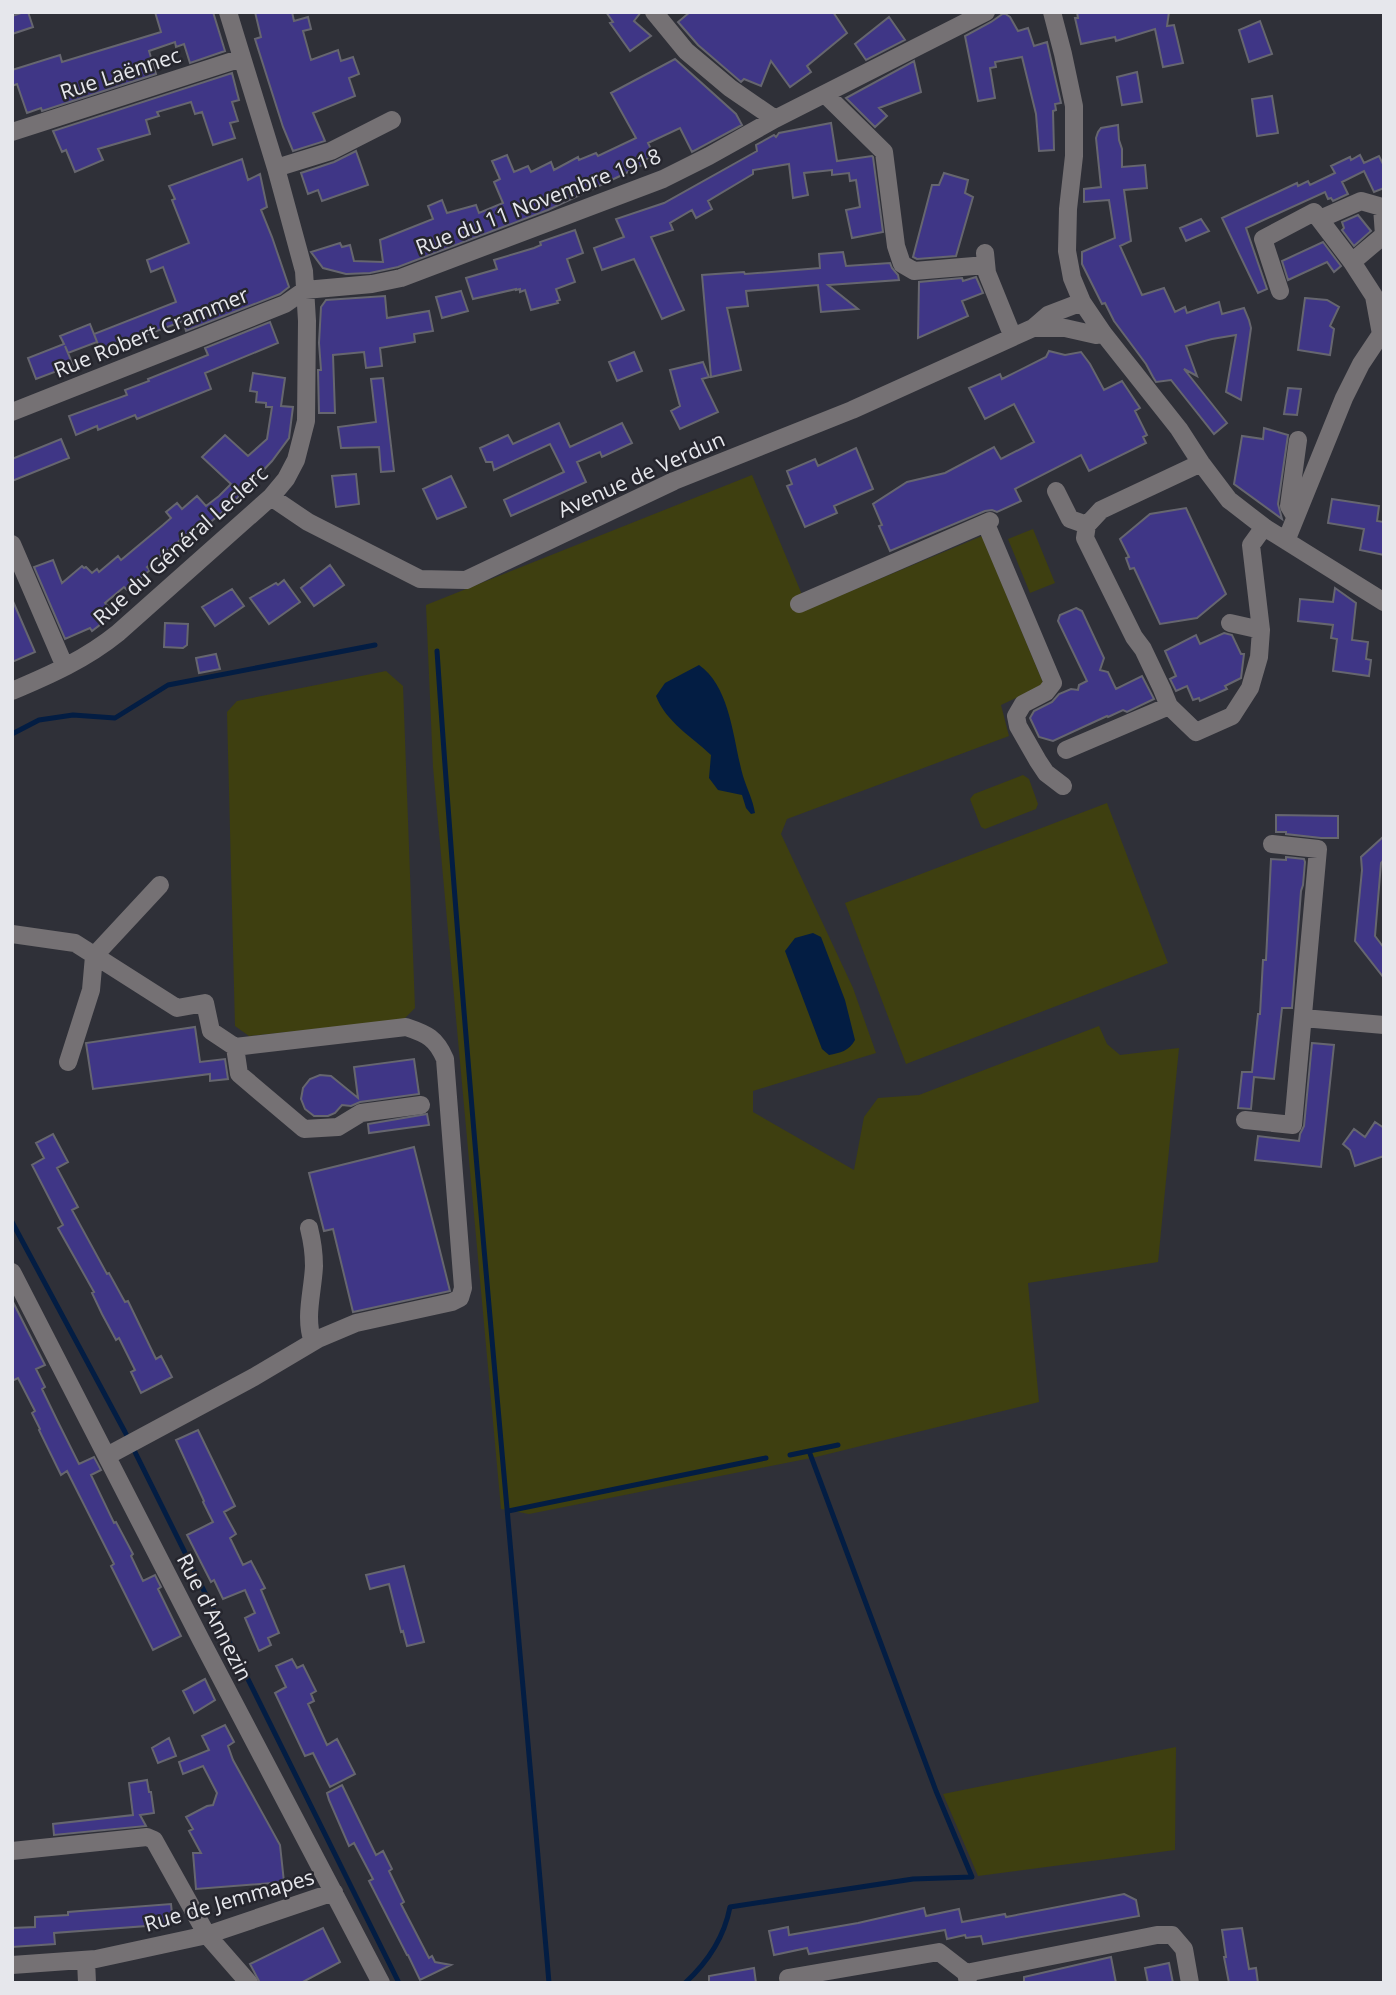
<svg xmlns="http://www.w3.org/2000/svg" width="1396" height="1995" font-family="'Open Sans',sans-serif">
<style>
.green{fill:#3e3f10}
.water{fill:#031d43}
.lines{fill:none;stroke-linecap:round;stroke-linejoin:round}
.stream{stroke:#031d43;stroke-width:5}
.building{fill:#3f3686;stroke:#66666f;stroke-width:2}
.minor{stroke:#757174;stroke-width:18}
.labels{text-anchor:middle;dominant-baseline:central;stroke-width:5;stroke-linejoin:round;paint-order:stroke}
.street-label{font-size:21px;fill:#e6e7ec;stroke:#26262e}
</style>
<rect width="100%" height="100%" fill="#2f3038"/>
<path class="green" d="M752,475L808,609L982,536L1044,685L1001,705L1009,736L787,819L781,834L853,988L876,1053L753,1091V1112L854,1170L864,1117L878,1098L919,1095L1099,1026L1107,1044L1120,1055L1179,1048L1158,1262L1028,1283L1039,1402L816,1457L529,1514L501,1509L433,767L426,605Z
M1033,529L1055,583L1030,593L1008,539Z
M386,671L403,686L415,1008L403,1020L249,1036L235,1026L227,712L237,701Z
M1023,775L1029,779L1038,804L1036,809L985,829L981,827L970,799L974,794Z
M1107,803L1168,963L906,1064L845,903Z
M1176,1747L1175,1850L978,1876L943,1794Z"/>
<path class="water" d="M699,665C731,687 733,741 743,776C747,789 753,800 755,813L751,814L746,808L742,795L718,790L709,778L711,755C692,737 666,722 656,696L665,683Z
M813,933L821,937L845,1000L855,1040C849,1051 840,1053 829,1055L822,1049L785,951L795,938Z"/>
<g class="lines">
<path class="stream" d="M437,651C467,1096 511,1539 549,1983
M12,734L39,720L73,715L115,718L168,685L375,645
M12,1222L125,1432L399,1983
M790,1455L838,1445
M508,1511L766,1458
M685,1983C708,1962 724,1938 730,1907L913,1879L972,1877L936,1791L809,1451"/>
</g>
<path class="building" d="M24,12H28L33,27L12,34V16Z
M155,12H213L225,51L190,63L184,44L176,47L175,42L149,51L156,74L42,111L41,108L27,113L17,84L12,86V70L60,55L62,62L161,32Z
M255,12H292L294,21L308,17L311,29L303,31L311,60L338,50L341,61L353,57L359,74L349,78L355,96L313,113L325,141L293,151L283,127L255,39L261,37Z
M606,12H641L634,21L651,36L630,51L610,23L613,22Z
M690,12H833L847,33L807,66L811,72L790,87L771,61L761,86L744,79L741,82L698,45L678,22Z
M1077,12H1169L1167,26L1174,25L1183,63L1163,67L1155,29L1116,41L1115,37L1081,44L1075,18H1078Z
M1004,13L1010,17L1018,31L1028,28L1034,46L1047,42L1061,103L1055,104L1056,110L1053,111L1054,150L1039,151L1036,114L1022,57L995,62L996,67L990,68L995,98L978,101L965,36L991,22Z
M889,17L905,40L866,60L855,44Z
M1260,21L1272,54L1249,62L1239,30Z
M675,59L736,114L742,125L692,152L680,128L648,143L654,155L645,160L646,163L620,176L548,210L398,267L370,273L346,274L323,268L311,252L340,243L342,247L350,245L354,261L383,262L380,240L433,219L428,206L442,200L447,213L476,205L479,213L503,203L494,182L500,179L492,161L507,155L514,172L528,166L531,172L551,162L554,170L578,157L579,160L596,153L598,156L636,138L611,93Z
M914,61L921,92L879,108L887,116L875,127L846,98Z
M1137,72L1142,102L1122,105L1117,77Z
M232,73L239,100L232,102L238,121L230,123L235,138L213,145L202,112L195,114L191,102L157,112L159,116L146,120L150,134L98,149L103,160L75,172L66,150L62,152L53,131Z
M1272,96L1278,133L1257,136L1252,99Z
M831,123L837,161L872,156L873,157L883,232L852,238L846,210L860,207L856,180L850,181L849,173L832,175V170L804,173L808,195L793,198L789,164L753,170V174L708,201L712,209L696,218L692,210L670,223L673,230L651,237L684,310L662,319L634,259L602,270L594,248L624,237L616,219L664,203L757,151L756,145L774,135L776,137L779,133Z
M1118,125L1119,140L1122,149V167L1145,165L1147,188L1124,190L1131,241L1120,246L1142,295L1164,288L1175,312L1185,307L1187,313L1219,302L1222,314L1244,308L1249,320L1251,328L1241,400L1226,392L1236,335L1212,339L1186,346L1197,376L1184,369L1227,423L1214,434L1171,380L1156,382L1153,377L1146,364L1114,321L1105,303L1102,304L1082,264V252L1115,238L1109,200L1084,202V189L1101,187L1096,138L1098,132L1101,128Z
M356,151L368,185L322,201L318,190L308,194L301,173L334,162Z
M1360,155L1364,163L1379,156L1384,166V188L1374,192L1364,171L1342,182L1348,194L1333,201L1331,198L1328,199L1325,192L1246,228L1267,289L1258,293L1222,218L1297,183L1298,186L1308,181L1310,185L1335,173L1331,166L1350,157L1351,160Z
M242,159L248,180L260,174L267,207L261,210L272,237L289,287L280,294L186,331L183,321L101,352L94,334L176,302L163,267L151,272L147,260L189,243L172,200L175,199L169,186Z
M944,173L968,180L965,193L973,197L956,256L917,259L913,257L932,185H939Z
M1358,215L1371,231L1354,246L1342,230L1344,228L1342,222Z
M1201,219L1209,231L1186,241L1180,228Z
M575,230L583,253L567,259L575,282L556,289L560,300L557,301L558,303L531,310L525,290L520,292V289L516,290V289L473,299L466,278L497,269L494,260L534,248L541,245L540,242Z
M1323,242L1341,266L1334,272L1327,262L1288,280L1282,261Z
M843,252L846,266L890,263L892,268L898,275L899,280L828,285L858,309L821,312L818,285L746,291L748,306L727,308L741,370L711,377L702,275L744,272L745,274L820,268L819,254Z
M976,277L983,293L962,301L968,316L918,338L919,282L962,278L963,281Z
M461,291L468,311L442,318L436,297Z
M385,296L387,318L429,311L433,331L414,334L415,342L380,348L382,366L366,368L364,352L333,355L335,413H319L318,370H321L319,343L321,307L326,300Z
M1305,298L1327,300L1339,307L1330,326L1334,329L1330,355L1298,350Z
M270,322L278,343L205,373L211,389L137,419L135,415L98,430L97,426L76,435L69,416L127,395L125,390L149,381L148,379L208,355L205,348Z
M90,324L97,342L68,353L65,346L73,365L36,379L28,358L64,344L60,336Z
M1049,351L1065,355L1081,352L1090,364L1104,390L1122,381L1140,408L1135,411L1147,435L1143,437L1146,443L1089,471L1081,455L1015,489L1021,501L997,512L992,510L985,511L890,551L879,526L882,525L873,504L907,482L945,473L994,447L1001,459L1034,442L1014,404L985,419L969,388L1000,374L1002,379L1046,357Z
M634,352L642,371L617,381L609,362Z
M703,362L709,377L702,379L718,412L680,429L671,411L680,406L670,370Z
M253,373L285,378L281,406L293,407L289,438L272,461L229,507L203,528L200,524L147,567L150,570L127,590L124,587L105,603L114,614L92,631L90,628L65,639L34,567L53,560L62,583L82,566L84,568L86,567L92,573L97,569L99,572L118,556L121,560L163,525L171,518L166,512L177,503L182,509L197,496L206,506L219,496L231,484L202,457L225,435L248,456L267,439L272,407H266V403L256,402L257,392L250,391Z
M383,378L394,471L381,472L379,447L341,448L338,427L376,422L371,379Z
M1288,388L1301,389L1297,415L1284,414Z
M559,423L570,447L622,423L632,443L602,457L600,452L577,462L586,482L511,516L504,500L564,472L550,444L494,470L492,462H486L480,448L508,435L513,444Z
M1264,428L1288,435L1278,504L1282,519L1234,484L1242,436L1263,439Z
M61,439L69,458L12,481V459Z
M856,448L873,489L834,506L837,513L805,527L787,486L792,484L787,471L815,459L818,466Z
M356,474L359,504L336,507L332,476Z
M451,476L466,507L437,519L423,489Z
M1332,499L1379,506L1377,521L1384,522V555L1360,550L1364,529L1328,523Z
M1186,508L1226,594L1197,618L1160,624L1134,568L1130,569L1126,558L1129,557L1120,539L1150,514Z
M330,565L344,585L314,606L301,588Z
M284,580L300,602L269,624L250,598L276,583L278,585Z
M1335,588L1356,603L1352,640L1368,642L1366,659L1371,660L1369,676L1333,671L1337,639L1331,638L1333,625L1298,621L1300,599L1333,602Z
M232,589L244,606L215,626L202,607Z
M12,599L35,652L12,662Z
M1076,608L1082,611L1104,658L1100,670L1108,672L1116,689L1142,676L1154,699L1127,712L1123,710L1108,717L1107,716L1053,741L1039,737L1030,718L1034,711L1052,702L1059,694L1071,689L1078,690L1079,685L1087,681L1058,621L1060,615Z
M165,623L188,624L187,645L183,648L164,647Z
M1224,633L1232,635L1241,654H1244L1241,678L1225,686L1227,689L1200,701L1199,698L1193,700L1187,686L1176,691L1170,679L1176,676L1165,651L1196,635L1200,644Z
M216,654L220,669L199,673L196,658Z
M1276,815L1338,816V838H1321L1286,834V832H1276Z
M1384,836V859L1381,863L1375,936L1384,948V978L1355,941L1362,870L1361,857Z
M1286,857L1304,859L1305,862L1303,885L1301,891L1292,1008H1282L1274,1079L1254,1077L1251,1109L1238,1108L1242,1072H1252L1258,1014H1260L1263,960H1266L1271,859L1286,860Z
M195,1027L200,1062L225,1059L228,1079L210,1081V1074L93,1089L86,1043Z
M1312,1043L1334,1045L1321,1167L1255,1160L1258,1136L1299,1141L1300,1134L1304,1126Z
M414,1059L419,1094L360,1102L351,1106L342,1105L335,1113L328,1116H314L305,1109L301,1099L303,1088L310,1079L320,1075L331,1076L358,1098L354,1067Z
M427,1114L429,1125L369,1133L368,1124Z
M1375,1122L1384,1128V1156L1355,1166L1350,1150L1343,1144L1354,1129L1365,1137Z
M53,1134L68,1162L57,1168L78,1207L72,1210L107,1274L109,1273L125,1302L128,1301L156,1359L161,1356L172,1377L141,1393L131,1372L135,1370L119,1338L116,1340L102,1314L92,1293L94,1292L58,1228L63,1225L32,1165L44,1158L36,1143Z
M414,1147L450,1291L353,1312L333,1229L324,1231L309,1173Z
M12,1300L45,1365L36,1369L45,1387L42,1389L57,1420L79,1464L94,1457L101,1470L91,1475L114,1523L116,1522L133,1554L131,1556L143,1581L155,1575L161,1587L158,1589L181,1636L153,1650L111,1566L114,1564L67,1471L61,1475L39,1430L40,1429L32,1413L35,1411L18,1378L12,1381Z
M198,1430L235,1506L224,1512L236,1534L230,1538L243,1565L251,1561L265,1588L261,1590L279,1633L268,1638L271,1645L259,1651L245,1618L255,1613L245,1590L223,1599L214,1580L211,1582L187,1535L213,1522L203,1502L204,1501L176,1440Z
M404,1566L424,1642L407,1646L403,1631L401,1632L389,1584L370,1589L366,1575Z
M292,1659L297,1668L303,1665L316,1691L311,1694L314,1701L308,1704L327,1745L337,1739L355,1774L330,1787L313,1753L305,1756L275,1693L286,1687L276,1666Z
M205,1679L215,1700L194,1713L183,1691Z
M225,1725L234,1742L228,1746L233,1760L280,1845L284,1882L196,1889L193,1853H201L189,1831L193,1829L186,1817L207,1806L213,1805L217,1793L203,1766L183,1774L179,1762L209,1750L202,1736Z
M169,1738L176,1756L158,1763L152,1748Z
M147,1780L149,1792H151L154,1813L140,1815L146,1826L54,1835L53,1824L133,1815L129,1783Z
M342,1785L376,1855L383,1851L392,1869L389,1871L404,1902L401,1904L429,1958L432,1956L435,1962L451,1965L420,1980L408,1955H407L369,1881L373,1879L354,1843L349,1846L329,1800L327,1793Z
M1124,1894L1136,1900L1139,1916L983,1944L981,1936L966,1938L965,1935L947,1939L945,1930L809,1954L807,1948L774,1955L769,1931L788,1927L789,1935L858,1923L924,1908L926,1916L959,1909L962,1922L1005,1914L1006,1917Z
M171,1904L173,1924L54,1933L55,1944L12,1947V1928L35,1927V1917L68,1915V1912Z
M323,1928L340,1962L301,1983H260L250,1964Z
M1242,1928L1249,1969L1256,1968L1258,1983H1229L1224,1957H1226L1222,1930Z
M1111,1957L1116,1983H1024V1977Z
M1169,1963L1173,1983H1148L1145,1968Z
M754,1968L756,1983H709V1976Z"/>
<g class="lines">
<path class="minor" d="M654,12L686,51L730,88L775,119
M1052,12L1063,54L1074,106V156L1068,209L1067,251L1072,278L1082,302L1103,333L1179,429L1201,463L1229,500L1264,527L1384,602
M826,95L884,152L896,246L902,264L914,271L986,265
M12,132L242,58
M276,168L331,151L392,120
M1320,219L1361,201L1382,207L1384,235
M985,253L987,273L1013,337
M1352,262L1384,235
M1280,291L1263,239L1314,212L1352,262L1374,296L1381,334L1361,364L1344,398L1286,541
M1033,328H1065L1096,335L1103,333
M12,412L285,304L305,290L372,284L401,278L663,179L709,156L775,119L986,12
M1201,463L1101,510L1087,525L1085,538L1134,637L1143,649L1162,689L1169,706L1196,732L1232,716L1250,688L1259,657L1261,630L1251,545L1264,527
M1056,491L1070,519L1087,525
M271,497L308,522L420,579L466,580L674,481L852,410L1033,328L1048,315L1082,302
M1295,516L1289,506L1298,440
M986,524L1053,683L1046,692L1023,704L1016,716L1018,726L1038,761L1046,773L1063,786
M12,544L65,667
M799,604L990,521
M1230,623L1261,630
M12,691C50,675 86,659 118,633L271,497L286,479L296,460L306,421L307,321L304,271L276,168L228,12
M1066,750L1169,706
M12,934L75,943L177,1008L205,1003L211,1031L235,1047L239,1074L304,1129L338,1127L361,1113L421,1105
M1303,1018L1384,1025
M68,1062L91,990L94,956L160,885
M1245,1120L1293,1125L1318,849L1272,844
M309,1228C312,1240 314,1252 314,1266C313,1291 304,1318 313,1342
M12,1272L201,1640L381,1983
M107,1456L254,1377L318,1339L356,1323L452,1302L460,1298L463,1288L445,1059C436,1038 427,1034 406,1027L235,1047
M12,1851L147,1837L154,1840L207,1935L249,1983
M86,1960L87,1983
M12,1965L96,1959L207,1935L334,1892
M966,1973L1157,1935H1172L1184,1949L1190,1983
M789,1983L788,1978L939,1952L966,1973L968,1983"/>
</g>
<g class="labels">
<g class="street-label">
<text transform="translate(120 73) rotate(-18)">Rue Laënnec</text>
<text transform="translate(538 201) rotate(-21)">Rue du 11 Novembre 1918</text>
<text transform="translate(151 332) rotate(-22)">Rue Robert Crammer</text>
<text transform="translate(641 474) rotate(-24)">Avenue de Verdun</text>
<text transform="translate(180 545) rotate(-42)">Rue du Général Leclerc</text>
<text transform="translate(215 1617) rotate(63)">Rue d'Annezin</text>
<text transform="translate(229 1900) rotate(-16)">Rue de Jemmapes</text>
</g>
</g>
<rect width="1396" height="1995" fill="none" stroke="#e6e7ec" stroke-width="28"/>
</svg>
